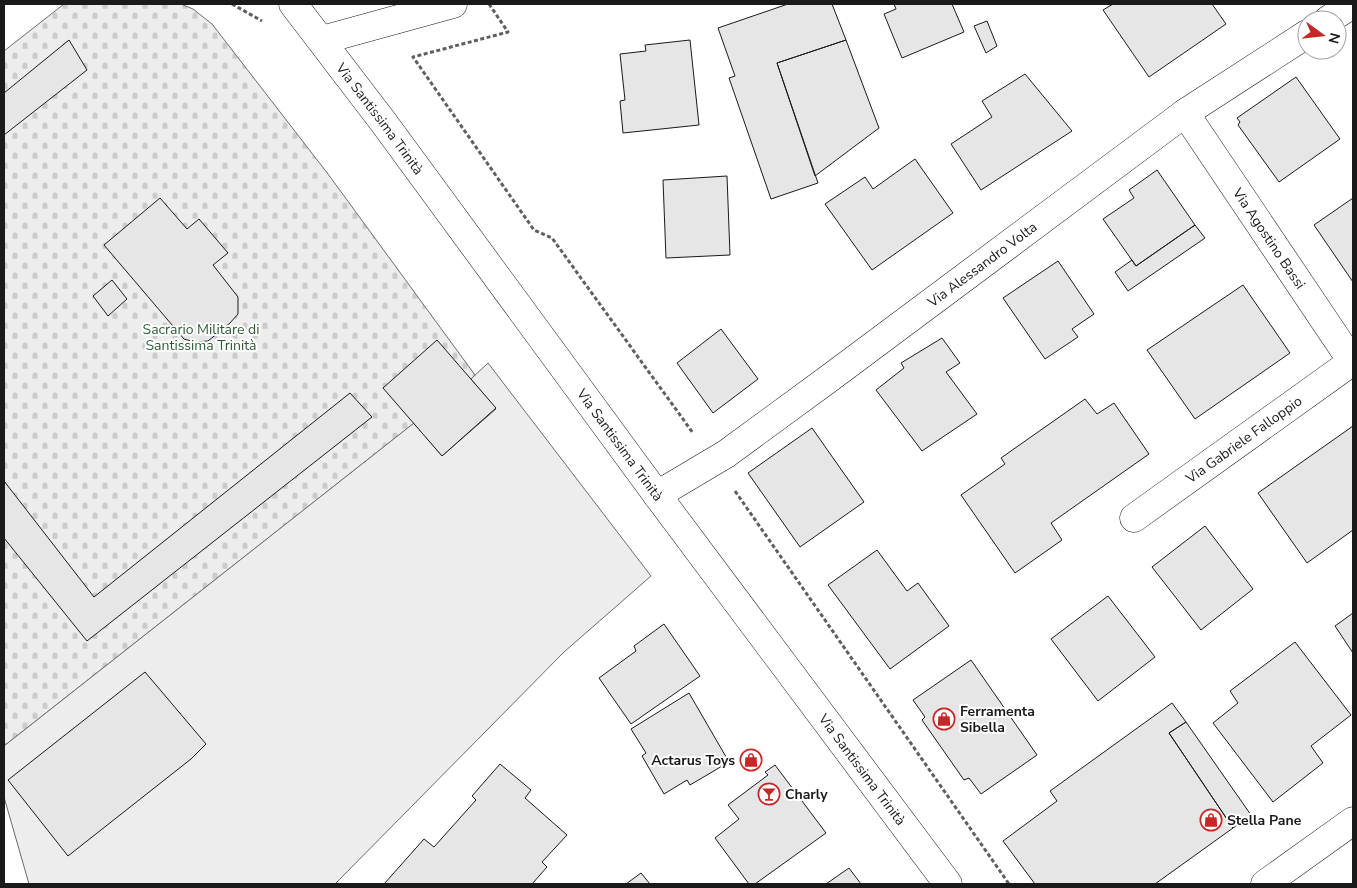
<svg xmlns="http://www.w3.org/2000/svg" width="1357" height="888" font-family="'Nunito Sans',sans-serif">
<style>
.cemetery{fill:url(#cemetery-stones);stroke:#6a6a6a}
.built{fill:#ededed;stroke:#6a6a6a}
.building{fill:#e6e6e6;stroke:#1a1a1a}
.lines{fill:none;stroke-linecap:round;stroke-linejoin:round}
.minor-casing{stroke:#1a1a1a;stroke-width:29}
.tertiary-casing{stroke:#1a1a1a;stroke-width:29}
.primary-casing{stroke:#1a1a1a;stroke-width:29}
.path{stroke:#5f5f5f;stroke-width:3;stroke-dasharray:4 2.5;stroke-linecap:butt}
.minor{stroke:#fff;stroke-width:28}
.tertiary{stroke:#fff;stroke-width:28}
.primary{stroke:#fff;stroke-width:28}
.labels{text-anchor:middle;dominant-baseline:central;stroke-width:4;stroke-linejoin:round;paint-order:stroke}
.street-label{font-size:14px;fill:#1a1a1a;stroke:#fff}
.park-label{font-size:14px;fill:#2b5a34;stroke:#fff}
.poi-label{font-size:14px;font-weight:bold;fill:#1a1a1a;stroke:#fff;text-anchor:start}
</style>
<defs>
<pattern id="cemetery-stones" width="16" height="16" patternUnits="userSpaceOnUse" patternTransform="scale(1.25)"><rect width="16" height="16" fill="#ededed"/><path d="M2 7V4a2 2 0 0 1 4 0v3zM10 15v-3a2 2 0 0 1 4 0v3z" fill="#cbcbcb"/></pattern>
</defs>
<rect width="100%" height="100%" fill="#fff"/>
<path class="cemetery" d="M64,4H181L193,9L212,24L328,174L475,375L471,379L496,408L442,456L413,424L4,746V51Z"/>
<path class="built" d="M488,363L651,576L564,652L335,884H29L4,797V746L414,423L442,456L496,409L471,379Z"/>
<path class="building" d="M788,4H832L846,40L777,63L818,183L771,199L729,78L735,76L718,28Z
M894,4H952L964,32L902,58L884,14L896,9Z
M1113,4H1212L1226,24L1149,77L1103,10Z
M987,21L997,46L986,53L974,26Z
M69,40L87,70L4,135V93Z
M690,40L699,125L623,133L620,101L625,100L620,54L646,51L645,45Z
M846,40L879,128L815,176L777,63Z
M1025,74L1072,131L981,190L951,144L992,117L982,101Z
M1296,77L1340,139L1279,182L1238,125L1240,122L1237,118Z
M915,159L953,213L872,270L825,204L865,177L873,189Z
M1157,170L1195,225L1136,266L1103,219L1134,198L1129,190Z
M727,176L730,255L666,258L663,180Z
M160,198L187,229L199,219L228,253L213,265L238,297V314L230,323L208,341L195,342L184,339L104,245Z
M1353,198V282L1314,225Z
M1195,225L1205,238L1128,291L1115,272L1132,260L1136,266Z
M1058,261L1094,314L1072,329L1078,337L1045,359L1003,298Z
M112,280L127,299L108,316L93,296Z
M1243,285L1290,353L1195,419L1147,350Z
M721,329L758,379L713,413L677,363Z
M942,338L960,363L946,372L977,414L922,451L876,390L904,368L901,363Z
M437,340L496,408L442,456L383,388Z
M350,393L372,417L87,641L4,538V481L94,597Z
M1085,399L1097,414L1114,403L1149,454L1051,523L1062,540L1015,573L961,495L1005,464L1001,458Z
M1353,426V530L1307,563L1258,493Z
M812,428L864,502L800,547L748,473Z
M1205,526L1253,589L1201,630L1152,567Z
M877,550L907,591L918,583L949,626L890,669L828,585Z
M1108,596L1155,657L1098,701L1051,639Z
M1353,613V653L1335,626Z
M664,624L700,676L631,724L599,678L636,651L634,646Z
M1295,642L1351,715L1311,746L1323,763L1273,802L1213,723L1238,703L1230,691Z
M971,660L1037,755L981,794L969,778L964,780L922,720L925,717L913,700Z
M145,672L206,744L191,759L68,856L8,780Z
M689,693L729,762L690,785L687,780L664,794L642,756L646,753L631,729Z
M1172,703L1186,722L1169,733L1233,828L1155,884H1035L1003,841L1057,801L1050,791Z
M1186,722L1251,815L1233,828L1169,733Z
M500,764L531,790L525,798L567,835L542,862L547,867L532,884H384L424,839L434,847L476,800L472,796Z
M775,765L826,833L755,884H749L715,838L739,819L728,805L768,775L765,772Z
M849,868L861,884H826Z
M641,873L650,884H626Z"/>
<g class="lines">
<g class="minor-casing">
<g id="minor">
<path d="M1328,20L1353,4"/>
<path id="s1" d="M1185,113L1353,363"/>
<path id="s2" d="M657,495L726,454L827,380L1185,113L1307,34"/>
<path id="s3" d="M1134,518L1353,361"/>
<path d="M1265,884L1353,821"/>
</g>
</g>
<g class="tertiary-casing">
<path id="tertiary" d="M322,40L453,4"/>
</g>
<g class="primary-casing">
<g id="primary">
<path id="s4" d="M293,4L384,123L657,495L948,884"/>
</g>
</g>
<path class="path" d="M232,4L262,21
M489,4L508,32L413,57L534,230L552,238L693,433
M735,491L1009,884"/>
<use href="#minor" class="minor"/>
<use href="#tertiary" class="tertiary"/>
<use href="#primary" class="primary"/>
</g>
<defs>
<g id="shop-ring" transform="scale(1.125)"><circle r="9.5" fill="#fff" stroke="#c62828" stroke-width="1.5"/><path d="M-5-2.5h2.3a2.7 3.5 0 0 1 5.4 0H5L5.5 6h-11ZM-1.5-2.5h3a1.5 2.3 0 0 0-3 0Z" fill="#c62828"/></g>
<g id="bar-ring" transform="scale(1.125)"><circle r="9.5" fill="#fff" stroke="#c62828" stroke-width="1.5"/><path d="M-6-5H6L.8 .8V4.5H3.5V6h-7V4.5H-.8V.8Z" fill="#c62828"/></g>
</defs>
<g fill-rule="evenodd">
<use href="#shop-ring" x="944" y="719"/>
<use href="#shop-ring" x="751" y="760"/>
<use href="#bar-ring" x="769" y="794"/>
<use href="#shop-ring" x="1211" y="820"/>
</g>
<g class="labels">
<g class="street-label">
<text stroke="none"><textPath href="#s4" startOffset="144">Via Santissima Trinità</textPath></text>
<text stroke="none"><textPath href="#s1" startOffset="151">Via Agostino Bassi</textPath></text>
<text stroke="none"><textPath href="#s2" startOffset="399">Via Alessandro Volta</textPath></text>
<text stroke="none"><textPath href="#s3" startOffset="135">Via Gabriele Falloppio</textPath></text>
<text stroke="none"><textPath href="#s4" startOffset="549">Via Santissima Trinità</textPath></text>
<text stroke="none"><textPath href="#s4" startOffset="954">Via Santissima Trinità</textPath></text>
</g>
<g class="park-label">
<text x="201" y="329">Sacrario Militare di<tspan x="201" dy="16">Santissima Trinità</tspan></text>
</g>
<g class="poi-label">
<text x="960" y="711">Ferramenta<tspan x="960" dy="16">Sibella</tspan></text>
<text x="735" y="760" text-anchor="end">Actarus Toys</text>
<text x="785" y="794">Charly</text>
<text x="1227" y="820">Stella Pane</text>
</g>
</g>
<rect width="1357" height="888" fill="none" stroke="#1a1a1a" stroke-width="10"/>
<g transform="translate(1322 35) rotate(105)"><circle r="24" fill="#ffffff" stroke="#a3a3a3"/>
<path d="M0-4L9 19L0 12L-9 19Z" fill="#c62828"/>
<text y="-8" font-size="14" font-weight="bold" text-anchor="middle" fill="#1a1a1a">N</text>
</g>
</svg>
